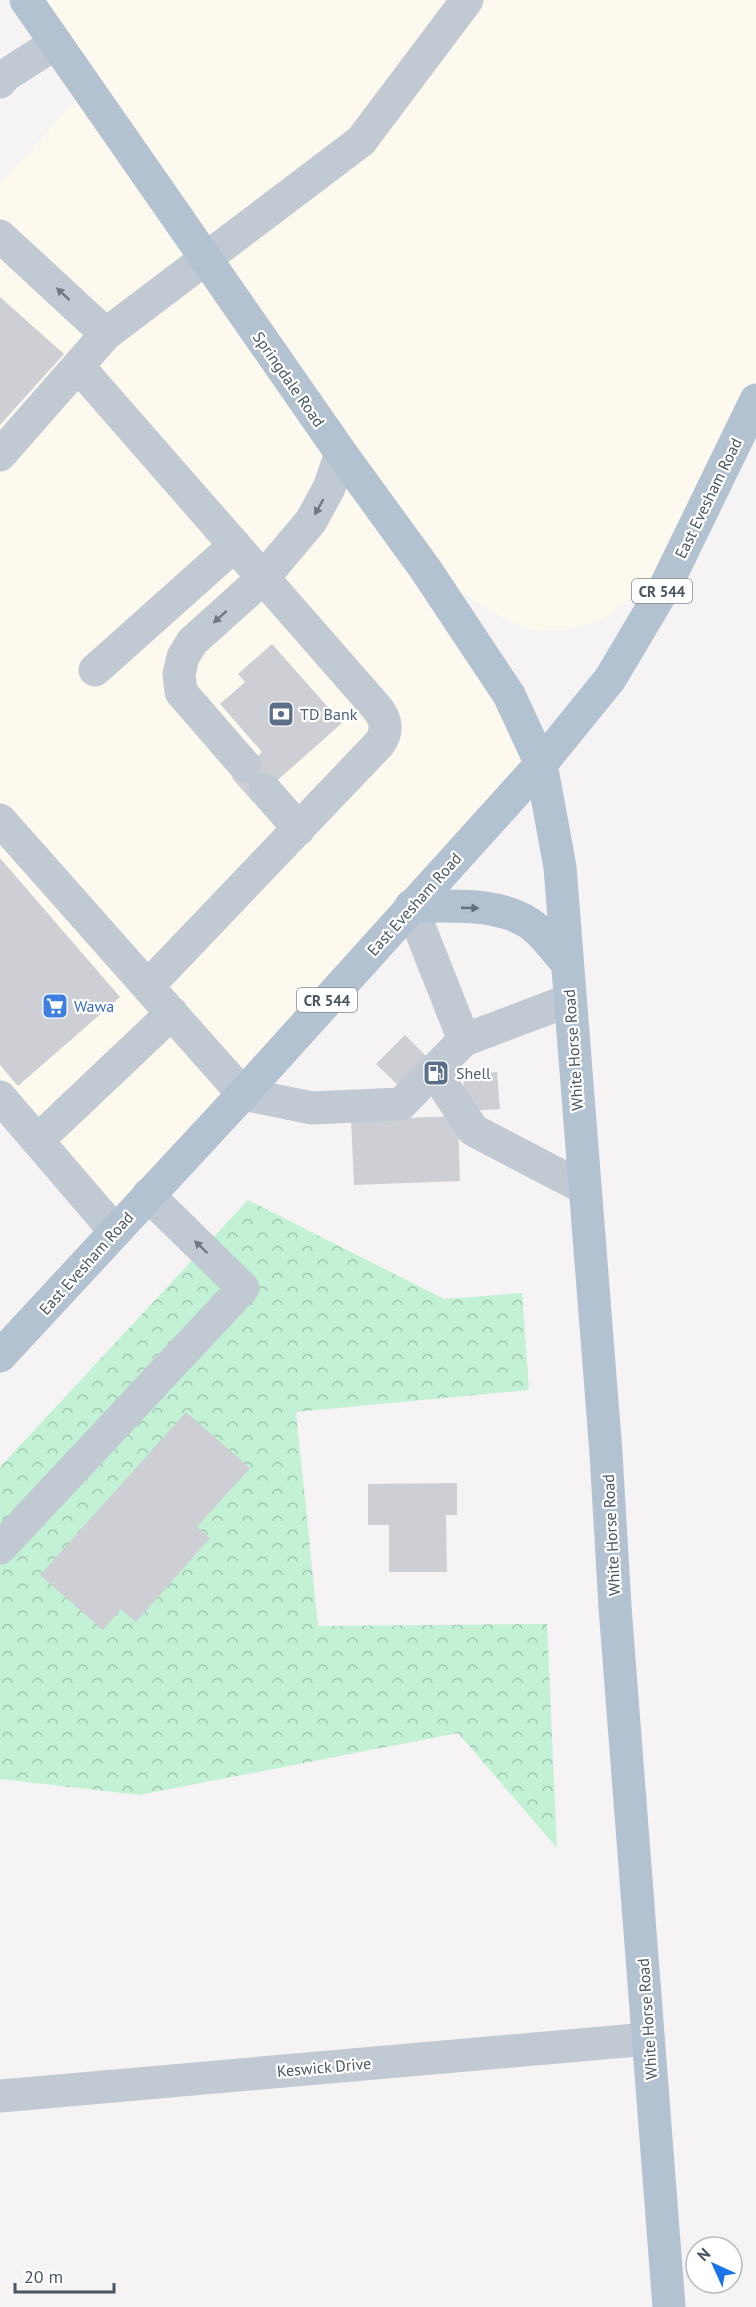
<svg xmlns="http://www.w3.org/2000/svg" width="756" height="2307" font-family="'PT Sans',sans-serif">
<style>
.commercial{fill:#fdf9ef}
.forest{fill:url(#forest-crowns)}
.building{fill:#cdcfd5}
.lines{fill:none;stroke-linecap:round;stroke-linejoin:round}
.minor{stroke:#c1cad2;stroke-width:33}
.major{stroke:#b3c2d1;stroke-width:33}
.oneway{fill:#6e7983}
.oneway2{fill:#64717d}
.labels{text-anchor:middle;dominant-baseline:central;stroke-width:4.5;stroke-linejoin:round;paint-order:stroke}
.shield{fill:#fff;stroke:#808990;stroke-width:1.5}
.shield-label{font-size:15px;font-weight:bold;fill:#4a5661}
.street-label{font-size:16px;fill:#4a5661;stroke:#fff}
.service-label{font-size:16px;fill:#4e5e75;stroke:#fff;text-anchor:start}
.shop-label{font-size:16px;fill:#366cbe;stroke:#fff;text-anchor:start}
</style>
<defs>
<pattern id="forest-crowns" width="20" height="18" patternUnits="userSpaceOnUse" patternTransform="scale(1.5)"><rect width="20" height="18" fill="#c3f1d5"/><path d="M2 6a3 3 0 1 1 6 0M12 15a3 3 0 1 1 6 0" fill="none" stroke="#a0c6b0"/></pattern>
</defs>
<rect width="100%" height="100%" fill="#f5f3f3"/>
<path class="commercial" d="M26,0H756V400L685,547L621,606L602,620L567,630L537,631L508,621L433,576L541,764L115,1231L0,1097V184L87,88Z"/>
<path class="forest" d="M248,1200L444,1299L522,1293L529,1390L296,1412L318,1626L547,1624L557,1848L458,1733L139,1795L0,1779V1467Z"/>
<path class="building" d="M0,297L64,354L0,425Z
M272,644L342,723L253,802L232,778L262,752L220,704L245,682L238,674Z
M0,858L120,997L18,1086L0,1065Z
M405,1035L429,1059L401,1088L376,1064Z
M497,1072L500,1109L466,1111L463,1074Z
M458,1116L460,1181L354,1185L351,1120Z
M186,1412L250,1468L197,1527L210,1538L136,1622L121,1609L103,1630L40,1575Z
M457,1483V1515H446L447,1572H389V1525H368V1484Z"/>
<g class="lines">
<path class="minor" d="M0,82L6,75L56,43
M0,236L106,334
M78,366L377,708C387,720 388,732 379,744L148,986
M0,455L106,334L361,141L467,0
M95,670L235,545
M245,766L181,692L179,674L183,657L192,642L263,578L311,521L329,488L341,453
M265,790L299,829
M0,820L243,1094L312,1108L401,1104L464,1040L411,906
M464,1040L570,1000
M434,1071L473,1130L584,1188
M0,1097L115,1231
M38,1140L172,1013
M0,1548L243,1288L148,1195
M0,2096L648,2039"/>
<path class="major" d="M26,0L341,453L426,570L509,695L541,764L560,867L606,1453L615,1607L669,2307
M411,906C449,907 495,901 529,923C543,932 555,950 567,963
M0,1356L243,1094L541,764L610,679L667,583L756,400"/>
</g>
<defs><path id="oneway-solid" d="M-6-.8H1V-3.2L6.5 0L1 3.2V.8H-6Z" transform="scale(1.5)"/></defs>
<g class="oneway">
<use href="#oneway-solid" transform="translate(63 294) rotate(-137)"/>
<use href="#oneway-solid" transform="translate(319 507) rotate(119)"/>
<use href="#oneway-solid" transform="translate(220 617) rotate(138)"/>
<use href="#oneway-solid" transform="translate(201 1247) rotate(-136)"/>
</g>
<use class="oneway2" href="#oneway-solid" transform="translate(470 908) rotate(2)"/>
<defs>
<g id="bank-square" transform="scale(1.35)"><rect x="-9" y="-9" width="18" height="18" rx="4" fill="#5c6f8a" stroke="#fff"/><path d="M-6-4H6V4H-6ZM0-2.3a2.3 2.3 0 1 0 0 4.6a2.3 2.3 0 1 0 0-4.6Z" fill="#fff"/></g>
<g id="supermarket-square" transform="scale(1.35)"><rect x="-9" y="-9" width="18" height="18" rx="4" fill="#3f7fe0" stroke="#fff"/><path d="M-6-5.5h2.5l.6 2H6L4.5 2H-2.5L-4.4-4H-6ZM-1.5 3.2a1.3 1.3 0 1 0 .1 0ZM3 3.2a1.3 1.3 0 1 0 .1 0Z" fill="#fff"/></g>
<g id="fuel-square" transform="scale(1.35)"><rect x="-9" y="-9" width="18" height="18" rx="4" fill="#5c6f8a" stroke="#fff"/><path d="M-5.5-6h7V0h2V4h1.3V-2.5L3-4.5l.8-.8L6-3V5H2.5V1h-1V6h-7ZM-4.2-4.7v3.2H.2V-4.7Z" fill="#fff"/></g>
</defs>
<g fill-rule="evenodd">
<use href="#bank-square" x="281" y="714"/>
<use href="#supermarket-square" x="55" y="1006"/>
<use href="#fuel-square" x="436" y="1073"/>
</g>
<g class="labels">
<g class="shield">
<rect x="632" y="579" width="60" height="24" rx="4.5"/>
<rect x="297" y="988" width="60" height="24" rx="4.5"/>
</g>
<g class="shield-label">
<text x="662" y="591">CR 544</text>
<text x="327" y="1000">CR 544</text>
</g>
<g class="street-label">
<text transform="translate(289 379) rotate(55)">Springdale Road</text>
<text transform="translate(708 498) rotate(-64)">East Evesham Road</text>
<text transform="translate(414 904) rotate(-48)">East Evesham Road</text>
<text transform="translate(573 1050) rotate(-94)">White Horse Road</text>
<text transform="translate(86 1263) rotate(-48)">East Evesham Road</text>
<text transform="translate(611 1535) rotate(-93)">White Horse Road</text>
<text transform="translate(647 2019) rotate(-94)">White Horse Road</text>
<text transform="translate(324 2067) rotate(-5)">Keswick Drive</text>
</g>
<g class="service-label">
<text x="300" y="714">TD Bank</text>
<text x="456" y="1073">Shell</text>
</g>
<g class="shop-label">
<text x="74" y="1006">Wawa</text>
</g>
</g>
<g transform="translate(714 2265) rotate(315)"><circle r="28" fill="#ffffff" stroke="#b7bbc0" stroke-width="1.5"/>
<path d="M0-4.5L10 22L0 15L-10 22Z" fill="#1a73e8"/>
<text y="-9" font-size="16" font-weight="bold" text-anchor="middle" fill="#4a5661">N</text>
</g>
<path d="M15 2283v9h99v-9" fill="none" stroke="#4a5661" stroke-width="3"/>
<text x="24" y="2283" font-size="18" fill="#4a5661" stroke="#ffffff" stroke-width="4.5" paint-order="stroke">20 m</text>
</svg>
